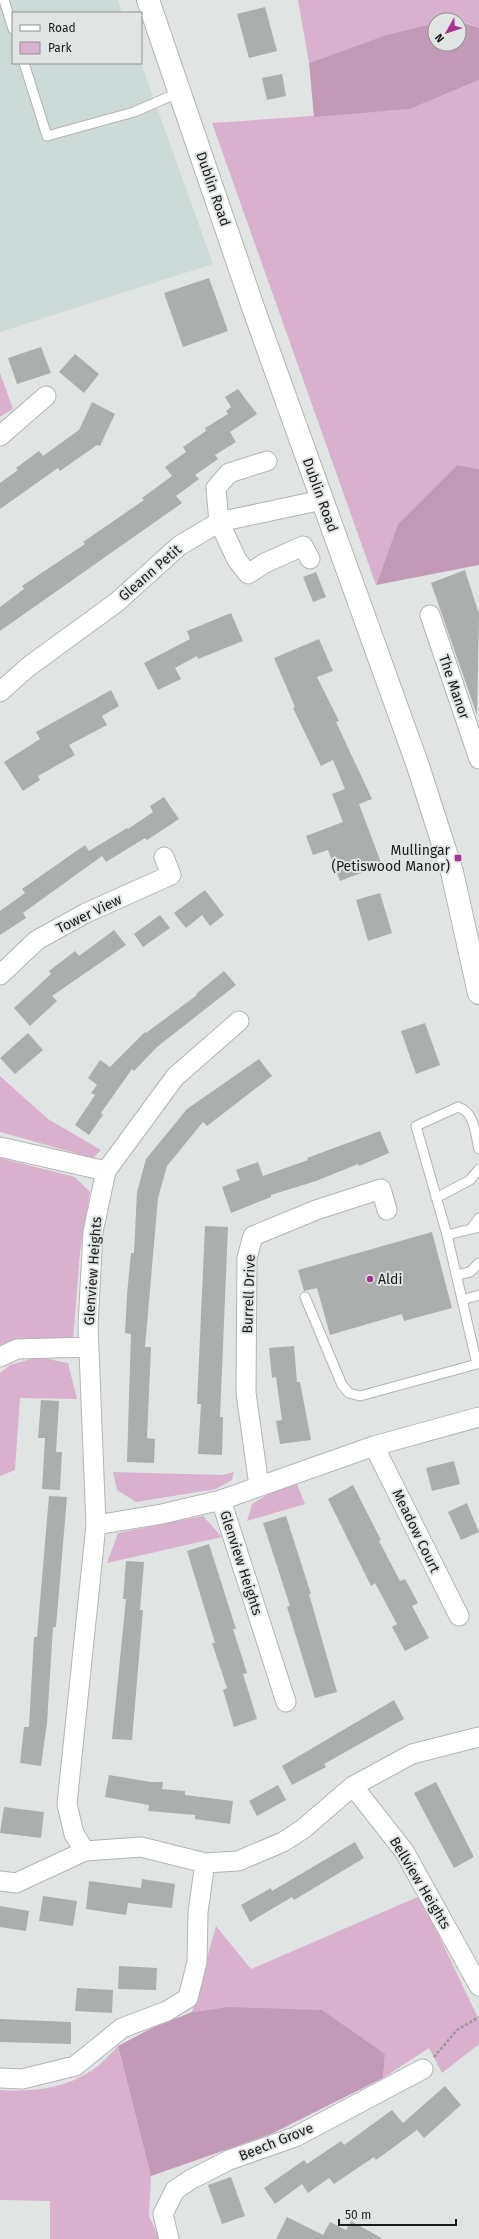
<svg xmlns="http://www.w3.org/2000/svg" width="479" height="2239" font-family="'Fira Sans',sans-serif">
<style>
.built{fill:#cddbd8}
.green{fill:#d9b1ce}
.forest{fill:#c29ab7}
.building{fill:#aaafae}
.lines{fill:none;stroke-linecap:round;stroke-linejoin:round}
.service-casing{stroke:#b1b5b4;stroke-width:11}
.minor-casing{stroke:#b1b5b4;stroke-width:21}
.secondary-casing{stroke:#b1b5b4;stroke-width:24}
.path{stroke:#979a99;stroke-width:2.5;stroke-dasharray:3 2;stroke-linecap:butt}
.service{stroke:#fff;stroke-width:9}
.minor{stroke:#fff;stroke-width:19}
.secondary{stroke:#fff;stroke-width:22}
.poi-dot{fill:#a63490;stroke:#e0e5e4;stroke-width:1.5}
.labels{text-anchor:middle;dominant-baseline:central;stroke-width:4;stroke-linejoin:round;paint-order:stroke}
.street-label{font-size:14px;fill:#191b1a;stroke:#e0e5e4}
.poi-label{font-size:14px;fill:#191b1a;stroke:#e0e5e4;text-anchor:end}
</style>
<rect width="100%" height="100%" fill="#e0e5e4"/>
<path class="built" d="M0,0H118L122,13H13V63H141L213,264L0,332Z"/>
<path class="green" d="M298,0H479V28L459,20H435V23L386,35L309,63Z
M479,80V469L457,465L398,524L376,585L212,123L410,109Z
M0,373L13,409L0,417Z
M0,1076L48,1119L101,1150L93,1158L0,1132Z
M0,1158L75,1177L90,1192L80,1252L73,1341L5,1343L0,1346Z
M38,1357L68,1363L77,1399L20,1398L15,1470L0,1476V1373L10,1365Z
M113,1472L222,1475L234,1472L232,1480L216,1489L136,1502L117,1490Z
M297,1484L305,1504L247,1521L252,1504L270,1493Z
M203,1516L222,1537L107,1563L118,1533Z
M420,1896L479,2020V2044L442,2073L429,2048L383,2078L385,2054L227,2007L192,2012L216,1926L251,1969Z
M118,2046L151,2176L149,2216L160,2239H50V2201L0,2200V2090C32,2092 64,2089 91,2071C101,2065 110,2054 118,2046Z"/>
<path class="forest" d="M459,21L479,28V80L410,109L314,117L309,63L386,35L435,23V44H459Z
M457,465L479,469V565L376,585L398,524Z
M227,2007L322,2010L385,2054L383,2078L271,2134L151,2176L118,2046L152,2028L192,2012Z"/>
<path class="building" d="M265,7L277,51L249,58L237,14Z
M282,74L286,96L267,100L262,78Z
M209,278L228,331L183,347L164,293Z
M41,347L51,373L17,384L8,358Z
M75,354L99,374L84,393L59,372Z
M238,389L257,414L230,432L236,442L215,455L218,459L195,475L199,479L176,496L182,503L0,631V607L24,589L22,586L85,544L83,542L144,500L142,498L172,476L165,467L186,452L183,447L206,431L205,428L228,414L226,411L231,407L225,397Z
M92,402L115,414L100,446L97,445L60,471L58,468L0,509V483L18,470L16,468L39,451L43,456L79,430Z
M465,570L479,614L477,715L431,583Z
M316,572L326,597L313,602L303,577Z
M231,613L243,641L198,659L197,656L175,668L181,679L158,690L144,663L190,639L187,631Z
M319,639L333,671L317,677L339,721L336,722L372,799L359,804L382,865L340,881L328,850L313,855L306,836L343,822L332,794L345,789L333,760L321,766L293,708L295,707L274,658Z
M111,690L119,706L102,716L107,725L69,745L75,755L38,776L40,780L23,791L4,762L40,739L36,732Z
M164,797L179,819L147,840L145,838L106,862L102,856L23,913L26,918L0,935V911L25,893L22,889L85,845L89,851L127,828L128,829L153,812L150,806Z
M205,890L224,915L210,926L202,915L186,928L174,913Z
M380,893L392,933L368,941L356,900Z
M160,915L170,928L143,947L134,934Z
M114,930L126,945L52,996L57,1001L30,1026L14,1008L51,974L49,971L75,951L79,956Z
M224,971L236,985L157,1047L134,1071L132,1069L101,1113L103,1115L89,1135L75,1125L95,1095L91,1093L97,1085L88,1078L100,1060L110,1067L145,1032L146,1033L197,995L196,994Z
M425,1023L440,1065L416,1074L401,1031Z
M28,1033L43,1050L15,1074L0,1058Z
M259,1059L272,1076L207,1126L203,1122L167,1166L158,1198L145,1347H151L147,1438L155,1439L154,1463L127,1462L131,1334L125,1333L127,1295L131,1253H134L137,1192L146,1159L187,1109Z
M380,1131L389,1153L359,1166L358,1164L316,1181L271,1195V1197L231,1213L222,1187L240,1180L236,1170L258,1162L263,1176L308,1160L307,1158Z
M205,1226L228,1227L220,1417H223L222,1455L198,1454L201,1404H197Z
M432,1232L452,1308L404,1321L402,1314L330,1335L317,1288L304,1291L298,1270Z
M294,1346L297,1382H300L311,1440L280,1444L276,1421L282,1420L276,1377L272,1378L269,1348Z
M41,1400L59,1401L56,1452H62L60,1490L42,1489L45,1438H38Z
M454,1461L460,1484L432,1491L426,1468Z
M353,1485L381,1540L379,1541L400,1581L405,1579L418,1603L412,1606L429,1638L405,1651L392,1627L397,1624L375,1583L371,1586L328,1499Z
M49,1496L67,1497L56,1627H53L47,1723L41,1766L20,1763L24,1727H29L34,1637H37Z
M467,1503L479,1532L461,1540L448,1512Z
M286,1516L311,1594H309L337,1692L315,1698L287,1607L290,1606L263,1523Z
M209,1544L236,1629H233L247,1673L243,1674L257,1719L234,1727L223,1690L227,1688L212,1643H215L187,1551Z
M126,1561L144,1562L140,1610H143L132,1740L112,1739L126,1599H123Z
M394,1700L404,1719L324,1764L326,1767L292,1785L282,1766Z
M109,1775L151,1782H163L162,1789L185,1791V1795L233,1801L230,1824L195,1819V1815L148,1811L149,1805L105,1797Z
M436,1782L474,1857L454,1868L414,1793Z
M278,1785L286,1800L257,1816L249,1801Z
M4,1807L44,1812L41,1838L0,1833Z
M355,1842L364,1858L294,1900L292,1897L250,1922L241,1905L271,1888L272,1891Z
M142,1879L175,1884L172,1908L128,1903L126,1915L86,1909L89,1881L141,1888Z
M43,1896L77,1901L73,1926L39,1921Z
M0,1906L29,1911L26,1931L0,1927Z
M119,1966L157,1968L156,1990L118,1989Z
M77,1988L113,1990L112,2013L75,2011Z
M0,2019L71,2022V2044L0,2042Z
M445,2086L461,2105L424,2138L417,2130L376,2160L374,2157L334,2184L329,2178L308,2193L302,2184L275,2204L264,2188L304,2160L307,2164L341,2141L344,2145L392,2110L403,2123Z
M231,2177L245,2216L222,2224L208,2185Z
M287,2217L323,2235L330,2222L346,2230L351,2221L383,2239H276Z"/>
<g class="lines">
<g class="service-casing">
<path id="service" d="M4,0L13,29
M24,63L47,136L134,112L180,92
M436,1198L470,1180L479,1169
M471,1229L479,1218
M447,1235L416,1126L458,1107C475,1112 475,1134 479,1149
M456,1275L470,1272L479,1263
M305,1297L342,1385L349,1393L360,1396L477,1364L447,1235L479,1227
M462,1300L479,1295"/>
</g>
<g class="minor-casing">
<path id="minor" d="M0,436L46,396
M267,461L229,473L216,488L219,522L237,560L248,574L265,563L303,546L310,559
M430,615L479,759
M0,692L28,667L117,602L179,546L219,522L322,500
M0,975L37,940L86,913L171,875L164,857
M0,1147L106,1171
M0,1357L17,1349L89,1347
M374,1446L459,1616
M259,1486L246,1393L247,1258L253,1236L316,1210L381,1189L387,1210
M221,1500L286,1702
M96,1525L162,1514L221,1500L374,1446L479,1417
M353,1786L412,1754L479,1737
M85,1851L74,1834L67,1804L96,1525L88,1326L93,1232L106,1171L175,1077L239,1021
M0,1881L16,1883L85,1851L141,1847L205,1863L238,1861L283,1842L303,1829L353,1786L404,1851L479,1986
M0,2078L22,2079L75,2066L122,2028L167,2011L188,1998L197,1962L198,1912L205,1863
M169,2239L163,2214L175,2190L190,2180L229,2160L295,2137L423,2069"/>
</g>
<g class="secondary-casing">
<path id="secondary" d="M148,0L255,313L418,766L452,872L479,993"/>
</g>
<path class="path" d="M434,2057L457,2030L479,2017"/>
<use href="#service" class="service"/>
<use href="#minor" class="minor"/>
<use href="#secondary" class="secondary"/>
</g>
<g class="poi-dot">
<rect x="454" y="854" width="8" height="8" rx="2"/>
<circle cx="370" cy="1279" r="4"/>
</g>
<g class="labels">
<g class="street-label">
<text transform="translate(213 189) rotate(71)">Dublin Road</text>
<text transform="translate(320 495) rotate(70)">Dublin Road</text>
<text transform="translate(150 573) rotate(-41)">Gleann Petit</text>
<text transform="translate(454 687) rotate(71)">The Manor</text>
<text transform="translate(89 914) rotate(-26)">Tower View</text>
<text transform="translate(93 1271) rotate(-86)">Glenview Heights</text>
<text transform="translate(249 1294) rotate(-88)">Burrell Drive</text>
<text transform="translate(416 1531) rotate(64)">Meadow Court</text>
<text transform="translate(241 1563) rotate(72)">Glenview Heights</text>
<text transform="translate(420 1883) rotate(59)">Bellview Heights</text>
<text transform="translate(276 2142) rotate(-22)">Beech Grove</text>
</g>
<g class="poi-label">
<text x="450" y="850">Mullingar<tspan x="450" dy="16">(Petiswood Manor)</tspan></text>
<text x="378" y="1279" text-anchor="start">Aldi</text>
</g>
</g>
<rect x="12" y="12" width="130" height="52" fill="#e0e5e4" stroke="#909493"/>
<rect x="20" y="25" width="20" height="6" fill="#ffffff" stroke="#909493"/>
<text x="48" y="32" font-size="12" fill="#191b1a">Road</text>
<rect x="20" y="42" width="20" height="12" fill="#d9b1ce" stroke="#909493"/>
<text x="48" y="52" font-size="12" fill="#191b1a">Park</text>
<g transform="translate(447 32) rotate(231)"><circle r="19" fill="#e0e5e4" stroke="#909493"/>
<path d="M0-3L7 15L0 10L-7 15Z" fill="#a63490"/>
<text y="-6" font-size="11" font-weight="bold" text-anchor="middle" fill="#191b1a">N</text>
</g>
<path d="M339 2219v6h117v-6" fill="none" stroke="#191b1a" stroke-width="2"/>
<text x="345" y="2219" font-size="12" fill="#191b1a" stroke="#e0e5e4" stroke-width="3" paint-order="stroke">50 m</text>
</svg>
